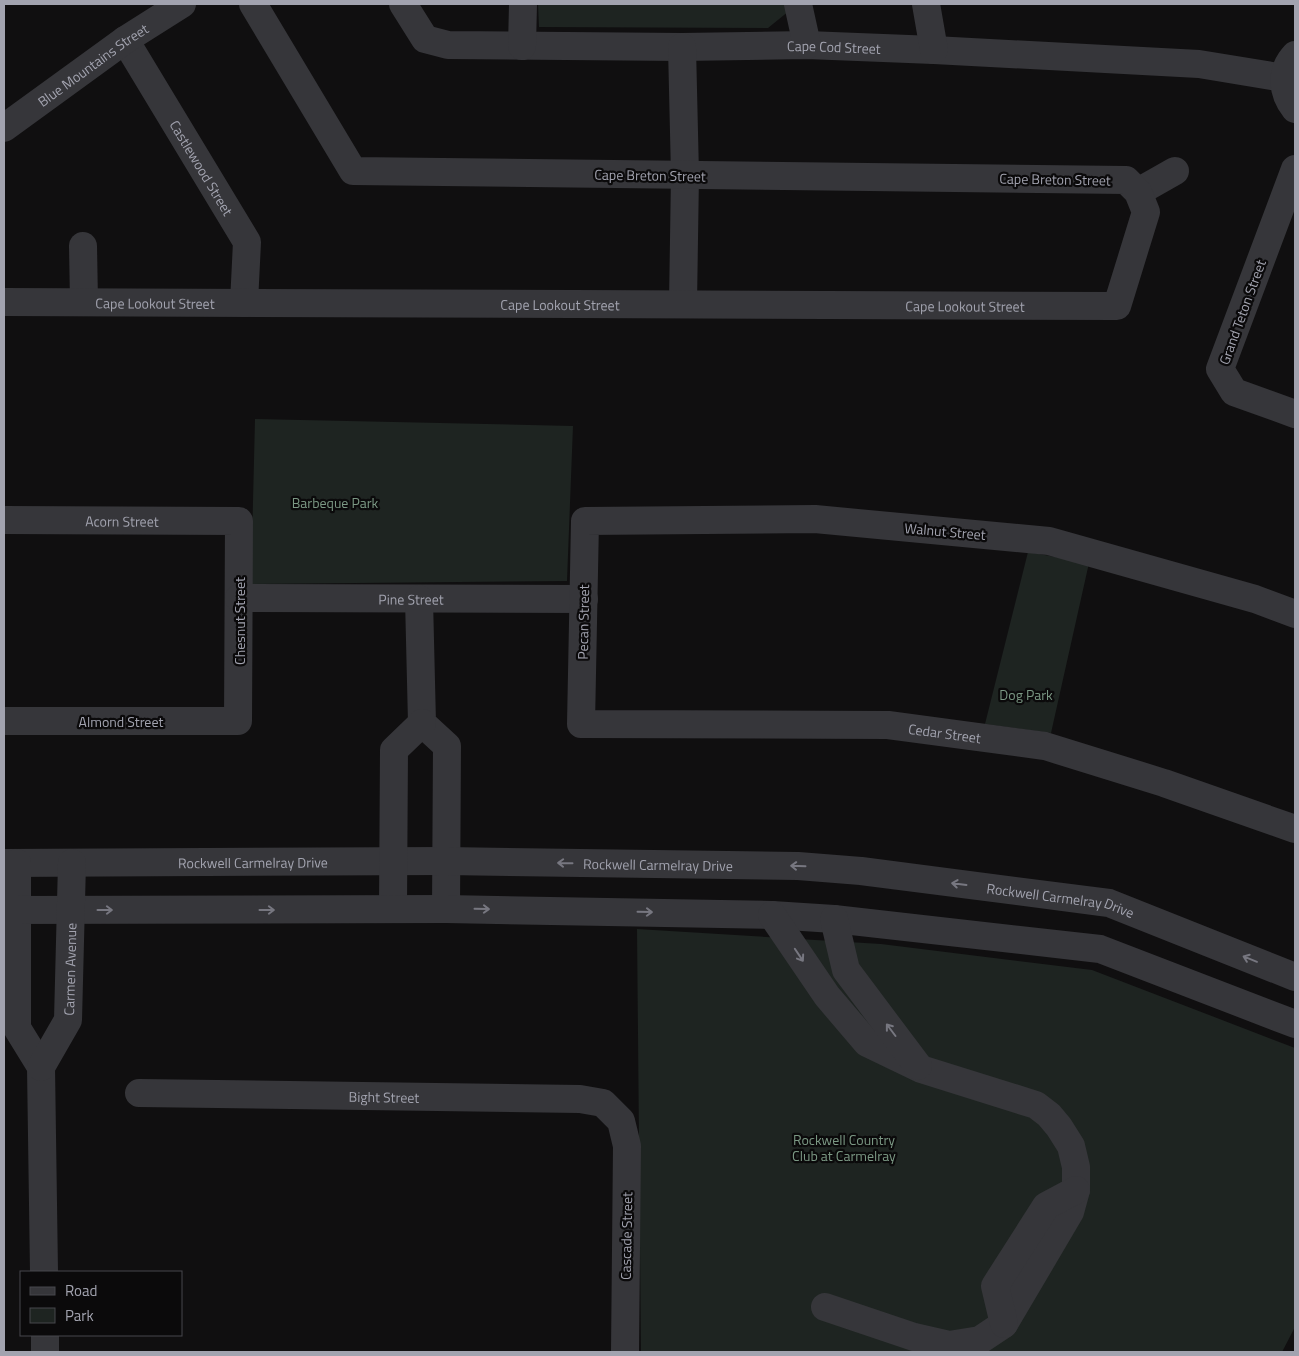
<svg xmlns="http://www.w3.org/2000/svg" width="1299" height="1356" font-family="'Titillium Web',sans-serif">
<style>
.green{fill:#1e2421}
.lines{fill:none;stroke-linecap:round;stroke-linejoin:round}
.minor{stroke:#36363a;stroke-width:28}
.oneway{stroke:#777780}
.labels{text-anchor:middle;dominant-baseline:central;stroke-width:4.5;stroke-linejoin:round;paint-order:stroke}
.street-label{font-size:14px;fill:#a2a3af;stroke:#0b0a0b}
.park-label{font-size:14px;fill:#7b9884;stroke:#0b0a0b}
</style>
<rect width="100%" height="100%" fill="#100f10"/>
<path class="green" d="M538,4H788L789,11L768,28L539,27Z
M255,419L573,426L567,581L251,584Z
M1028,552L1089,563L1051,733L985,724Z
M637,929L881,944L1092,970L1295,1048V1327L1282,1352H641Z"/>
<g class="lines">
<g class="minor">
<path id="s1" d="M403,4L425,39L448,45L682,47L807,45L934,50L1199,64L1284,78"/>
<path d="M798,4L807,45"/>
<path d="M926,4L934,50"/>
<path id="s2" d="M125,40L247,242L244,303"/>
<path d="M522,46L523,4"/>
<path d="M682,47L685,175L683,304"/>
<path d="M1295,55C1280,71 1282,93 1295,109"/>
<path id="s3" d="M4,128L125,40L182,4"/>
<path d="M1295,169L1220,369L1234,392L1295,414"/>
<path d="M1138,192L1175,171"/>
<path d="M83,246L84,302"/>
<path id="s4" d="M4,302L1117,306L1146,212L1138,192L1126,180L353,171L253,4"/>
<path id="s5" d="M4,520L239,521L238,721H4"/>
<path id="s6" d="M239,598L584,599"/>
<path d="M419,599L422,723L447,746L446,909"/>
<path id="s7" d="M1295,614L1255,599L1049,541L815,519L585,521L581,724L888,725L1045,746L1164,783L1295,829"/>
<path id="s8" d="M4,863L446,861L798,866L861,871L1109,903L1295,977"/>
<path d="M17,863V1028L41,1067L44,1272"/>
<path d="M393,909L394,750L422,723"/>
<path d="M4,910L446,909L772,915L834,919L1100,949L1295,1024"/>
<path d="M772,915L827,996L867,1043L921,1069L1036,1105L1049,1115L1059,1127L1071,1146L1076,1167V1190L1070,1212L1004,1324L980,1340L949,1345L914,1337L825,1307"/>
<path d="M834,919L846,970L918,1066"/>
<path id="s9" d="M41,1067L68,1020L72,863"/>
<path id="s10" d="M139,1093L580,1099L603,1103L621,1121L627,1146L625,1352"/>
<path d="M1004,1324L995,1286L1046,1206L1076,1190"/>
<path d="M45,1335V1352"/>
</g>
</g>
<defs><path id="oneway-shaft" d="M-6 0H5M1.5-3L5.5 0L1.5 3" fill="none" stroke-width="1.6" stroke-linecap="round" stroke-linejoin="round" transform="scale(1.25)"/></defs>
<g class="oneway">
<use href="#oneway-shaft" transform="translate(565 863) rotate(-179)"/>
<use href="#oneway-shaft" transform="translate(798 866) rotate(-178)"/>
<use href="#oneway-shaft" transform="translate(959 884) rotate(-173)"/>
<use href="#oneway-shaft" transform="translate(482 909) rotate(1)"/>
<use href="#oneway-shaft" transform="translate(105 910)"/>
<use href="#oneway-shaft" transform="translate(267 910)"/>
<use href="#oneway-shaft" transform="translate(645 912) rotate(1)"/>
<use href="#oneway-shaft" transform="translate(799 955) rotate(56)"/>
<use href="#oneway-shaft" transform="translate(1250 959) rotate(-158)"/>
<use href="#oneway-shaft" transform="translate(891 1030) rotate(-127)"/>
</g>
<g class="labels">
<g class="street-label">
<text stroke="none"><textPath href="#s1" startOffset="451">Cape Cod Street</textPath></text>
<text stroke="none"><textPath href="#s3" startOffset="109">Blue Mountains Street</textPath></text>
<text stroke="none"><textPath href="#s2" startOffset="149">Castlewood Street</textPath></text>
<text transform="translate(650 175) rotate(1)">Cape Breton Street</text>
<text transform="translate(1055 179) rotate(1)">Cape Breton Street</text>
<text stroke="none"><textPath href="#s4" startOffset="151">Cape Lookout Street</textPath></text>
<text stroke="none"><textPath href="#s4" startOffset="556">Cape Lookout Street</textPath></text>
<text stroke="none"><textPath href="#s4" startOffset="961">Cape Lookout Street</textPath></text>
<text transform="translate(1242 312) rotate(-70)">Grand Teton Street</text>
<text stroke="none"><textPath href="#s5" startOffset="118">Acorn Street</textPath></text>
<text transform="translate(945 531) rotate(5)">Walnut Street</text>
<text stroke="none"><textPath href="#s6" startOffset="172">Pine Street</textPath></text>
<text transform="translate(239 621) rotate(-90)">Chesnut Street</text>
<text transform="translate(583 622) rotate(-89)">Pecan Street</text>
<text x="121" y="721">Almond Street</text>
<text stroke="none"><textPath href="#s7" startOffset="1289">Cedar Street</textPath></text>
<text stroke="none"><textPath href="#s8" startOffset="249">Rockwell Carmelray Drive</textPath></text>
<text stroke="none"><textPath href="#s8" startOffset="654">Rockwell Carmelray Drive</textPath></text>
<text stroke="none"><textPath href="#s8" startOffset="1059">Rockwell Carmelray Drive</textPath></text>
<text stroke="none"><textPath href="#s9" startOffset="105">Carmen Avenue</textPath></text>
<text stroke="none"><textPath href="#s10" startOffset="245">Bight Street</textPath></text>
<text transform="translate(626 1236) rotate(-89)">Cascade Street</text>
</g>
<g class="park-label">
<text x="335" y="502">Barbeque Park</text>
<text x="1026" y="694">Dog Park</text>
<text x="844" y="1139">Rockwell Country<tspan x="844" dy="16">Club at Carmelray</tspan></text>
</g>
</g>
<rect width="1299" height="1356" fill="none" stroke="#a2a3af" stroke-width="10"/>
<rect x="20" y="1271" width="162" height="65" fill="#0b0a0b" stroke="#47474d"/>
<rect x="30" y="1287" width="25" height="8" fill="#36363a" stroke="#47474d"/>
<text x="65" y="1296" font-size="15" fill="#a2a3af">Road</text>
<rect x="30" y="1308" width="25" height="15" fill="#1e2421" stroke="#47474d"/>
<text x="65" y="1321" font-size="15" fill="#a2a3af">Park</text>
</svg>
